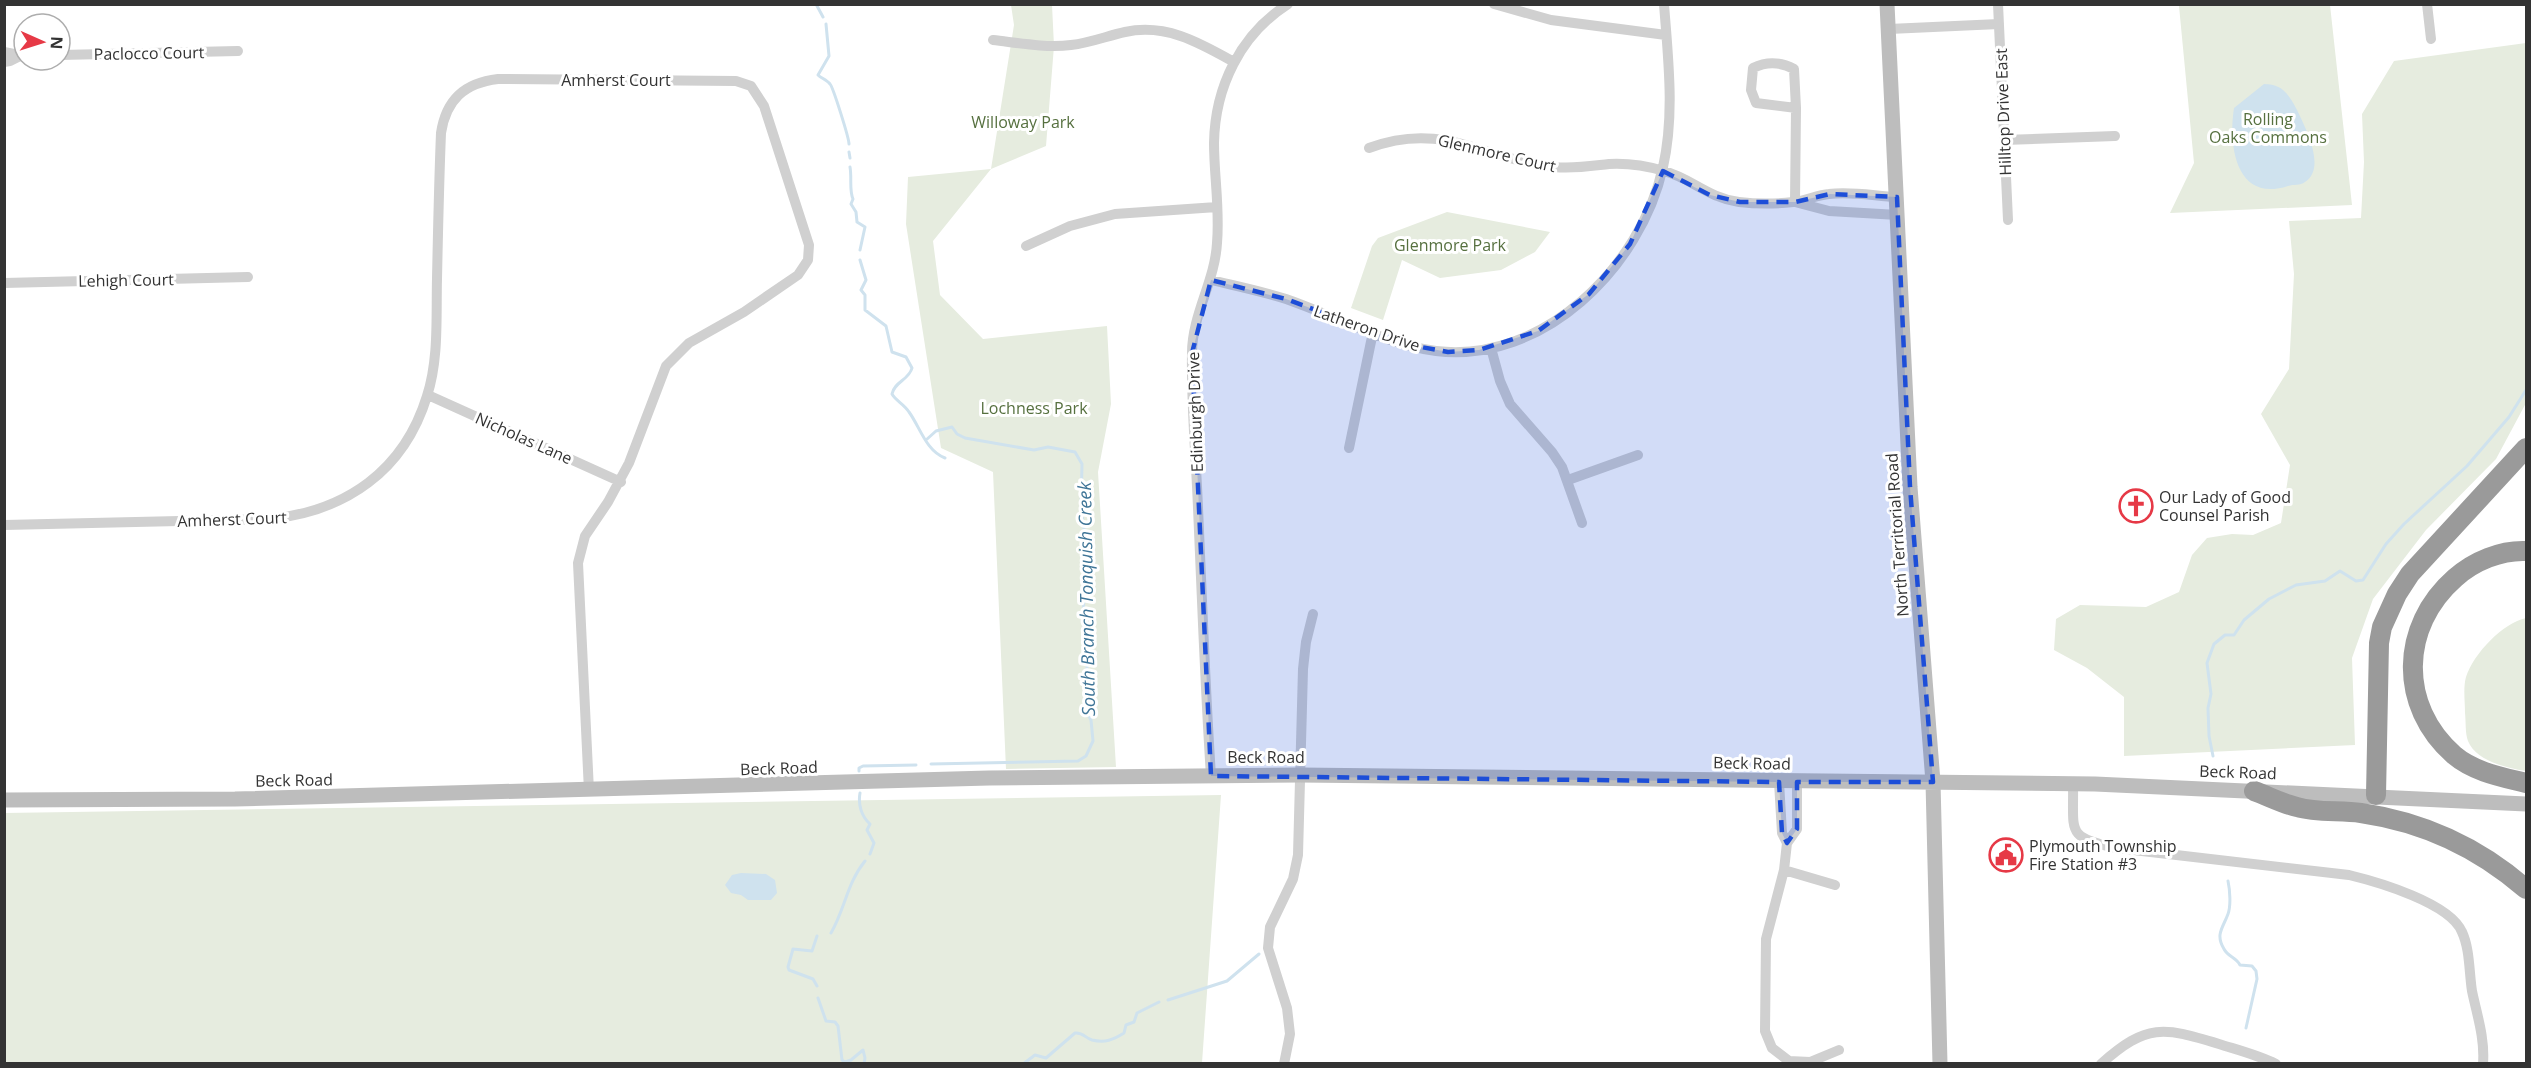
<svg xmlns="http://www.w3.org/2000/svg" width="2531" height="1068" font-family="'Open Sans',sans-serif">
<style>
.green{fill:#e6ecdf}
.water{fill:#cfe2ee}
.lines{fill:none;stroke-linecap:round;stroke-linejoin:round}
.stream{stroke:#cfe2ee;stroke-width:3}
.minor{stroke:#d0d0d0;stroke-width:10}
.secondary{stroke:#bdbdbd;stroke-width:15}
.motorway{stroke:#9a9a9a;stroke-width:20}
.marked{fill:#1d4ed8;fill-opacity:0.2;stroke:#1d4ed8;stroke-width:4.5;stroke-dasharray:12 8;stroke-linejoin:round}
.labels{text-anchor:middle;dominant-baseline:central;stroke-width:6;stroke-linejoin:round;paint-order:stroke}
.street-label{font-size:16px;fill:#333;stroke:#fff}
.park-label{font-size:16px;fill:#56703f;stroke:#fff}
.poi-label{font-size:16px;fill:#333;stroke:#fff;text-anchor:start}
.water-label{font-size:18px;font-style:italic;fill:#3f7597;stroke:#fff}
</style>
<rect width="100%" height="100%" fill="#fff"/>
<path class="green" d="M2186,4L2330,5L2352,205L2170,213L2194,163L2179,6Z
M1011,5H1052L1054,46L1046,146L991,169L933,241L940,295L983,339L1107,326L1111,404L1098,472L1116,767L1006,769L993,472L941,448L906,224L908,177L991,169L1014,25Z
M2526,43V403L2496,459L2426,530L2373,599L2352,658L2355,745L2124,756V697L2087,668L2054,650L2056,619L2080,605L2146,607L2179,592L2192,555L2207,538L2232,534L2253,535L2281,523L2290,465L2261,414L2289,369L2294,274L2289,221L2361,218L2364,162L2362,114L2394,61Z
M1447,212L1550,232L1535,252L1501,270L1440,278L1402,260L1383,320L1351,308L1372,246L1378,238Z
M2526,618V771C2507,768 2476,761 2468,741C2465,733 2466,721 2465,713C2465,701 2463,688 2466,677C2474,653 2503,623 2526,618Z
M1221,795L1202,1063H5L4,813Z"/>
<path class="water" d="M2264,84C2283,84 2289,95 2297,110C2305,127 2327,168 2305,182C2300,186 2294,184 2288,186C2236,203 2228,146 2234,108Z
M741,873L766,874L775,880L777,893L771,900H748L741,895L731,893L725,885L732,875Z"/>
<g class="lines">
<path class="stream" d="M816,4L823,17
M826,24L829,56L818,75C821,78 827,80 830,84C833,87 849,138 849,144
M849,152L850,158
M850,167C852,178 849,190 853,199L851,204L856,212L857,222L865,227L860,250
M860,260L866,280L861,290L865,295V310L886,326L892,352L906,357L912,368C909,380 894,382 892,394C896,401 904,404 909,412C920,427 926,451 945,458
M926,440L936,431L952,427L957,434L965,438L1034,450L1048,447L1075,452L1082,464L1081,507L1085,536L1082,555L1085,571L1083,619L1088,659L1086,676L1089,687L1086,711L1091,720L1093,741L1086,756L1078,761L931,764
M2213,756L2209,736L2208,708L2211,694L2207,663L2214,644L2225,635H2234L2244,620L2269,599L2296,585L2325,581L2340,571L2356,581L2363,580L2386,544L2404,524L2467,466L2509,417L2526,390
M859,771V768L863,766L916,765
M860,793C858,804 861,816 870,824L867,830L874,843L870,854
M2228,881C2230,890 2231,906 2228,914C2223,928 2215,934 2224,949C2228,957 2236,957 2240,965L2252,966L2256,971L2257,979L2246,1028
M831,933C845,909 847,883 865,861
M817,936L812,951L793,949L788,967L789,970L813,979L817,986
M818,998L826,1021L835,1022L838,1026L842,1060L845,1062L851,1060L863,1050L865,1058L864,1064
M1168,1000L1227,981L1259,954
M1023,1064L1035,1055L1046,1058L1075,1033C1083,1032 1085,1038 1092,1040C1105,1043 1113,1040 1124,1033L1126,1025L1134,1022L1137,1013L1159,1002"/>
<path class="minor" d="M1494,4L1551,20L1666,35
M1998,4L2008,220
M2427,4L2431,39
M1889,29L1999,24
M993,40C1019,43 1045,48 1071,45C1090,43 1107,36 1125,32C1166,23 1200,43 1234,62
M4,52L24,56
M60,55L238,51
M4,62L10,61L20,56
M2004,140L2115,136
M1369,148C1444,120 1484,160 1555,167C1573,169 1591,166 1609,164C1627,163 1647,166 1664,171C1691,178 1708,198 1739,202C1756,204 1776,204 1793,202C1805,201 1817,195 1829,194C1851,191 1875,196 1897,197
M1795,202L1796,108L1794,69C1781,62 1767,61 1753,68L1751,90L1756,103L1796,108
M1795,202L1829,211L1898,215
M1026,246L1070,226L1115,214L1217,207
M1211,280C1236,286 1261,291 1286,299C1333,315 1387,345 1436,351C1543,364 1641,267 1663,167C1675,114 1668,58 1664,4
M4,283L248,277
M1491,348L1500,381L1510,404L1552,452L1562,467L1582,523
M428,395L621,482
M1349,448L1373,332
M1568,480L1638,455
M4,525L270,519C346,511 404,471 427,396C439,359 436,317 437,279C438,230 439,182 441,133C446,100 464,83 498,79L736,81L751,86L764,106L809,245L808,260L798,275L744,312L689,343L666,366L629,463L608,502L585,536L578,563L589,791
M1211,776C1205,686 1202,597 1198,508C1196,456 1191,404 1192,353C1192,315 1215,281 1217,243C1220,209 1214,176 1214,143C1215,87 1240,35 1288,4
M1779,782L1782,833L1787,843
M1797,782V829L1787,843L1784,870L1766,939L1765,1031L1772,1048L1789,1061L1810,1062L1839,1050
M2073,784C2074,832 2065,837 2116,848L2349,875C2378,882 2450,903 2462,932C2470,949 2469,972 2472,991C2477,1015 2485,1038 2483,1064
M1784,870L1835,885
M1284,1064L1290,1034L1287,1008L1268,948L1270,927L1293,879L1298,855L1303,669L1306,642L1313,614
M2101,1064C2147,1023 2163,1027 2219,1044C2238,1050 2258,1055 2276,1064"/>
<path class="secondary" d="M1887,4L1910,487L1933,782L1940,1064
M4,800L235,799L989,778L1300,775L2095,784L2526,804"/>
<path class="motorway" d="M2526,551C2501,550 2474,561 2455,578C2400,626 2398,706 2454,755C2474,772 2502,777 2526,783
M2254,791C2268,796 2283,804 2297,807C2317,813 2340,810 2361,813C2423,822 2479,848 2526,889
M2376,795L2379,643L2382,627L2397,594L2410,574L2526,448"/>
</g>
<path class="marked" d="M1663,171L1710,195L1740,202H1795L1830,194L1897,197L1910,487L1933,782H1797V829L1787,843L1782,833L1779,782L1211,776L1192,353L1211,280L1286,299L1410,345L1448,352L1479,350L1538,331L1589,294L1630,244Z"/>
<defs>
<g id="church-ring" transform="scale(1.725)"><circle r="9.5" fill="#fff" stroke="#e63946" stroke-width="1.5"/><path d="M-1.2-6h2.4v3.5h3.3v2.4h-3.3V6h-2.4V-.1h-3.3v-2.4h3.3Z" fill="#e63946"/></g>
<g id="civic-ring" transform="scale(1.725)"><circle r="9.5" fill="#fff" stroke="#e63946" stroke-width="1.5"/><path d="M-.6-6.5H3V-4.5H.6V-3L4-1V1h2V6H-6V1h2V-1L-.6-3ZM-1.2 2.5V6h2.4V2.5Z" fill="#e63946"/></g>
</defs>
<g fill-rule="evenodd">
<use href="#church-ring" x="2136" y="506"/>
<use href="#civic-ring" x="2006" y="855"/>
</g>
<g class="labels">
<g class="street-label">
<text transform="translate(149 53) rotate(-1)">Paclocco Court</text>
<text x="616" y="80">Amherst Court</text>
<text transform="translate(2003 112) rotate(-92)">Hilltop Drive East</text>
<text transform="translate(1497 153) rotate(13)">Glenmore Court</text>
<text transform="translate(126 280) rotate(-1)">Lehigh Court</text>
<text transform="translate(1367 328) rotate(19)">Latheron Drive</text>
<text transform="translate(1195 412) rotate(-92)">Edinburgh Drive</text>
<text transform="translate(524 438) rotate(24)">Nicholas Lane</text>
<text transform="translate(232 519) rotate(-2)">Amherst Court</text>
<text transform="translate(1897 535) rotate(-94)">North Territorial Road</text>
<text x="1266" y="757">Beck Road</text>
<text transform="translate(1752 763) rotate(1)">Beck Road</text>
<text transform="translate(779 768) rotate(-2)">Beck Road</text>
<text transform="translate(2238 772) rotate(2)">Beck Road</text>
<text transform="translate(294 780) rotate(-1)">Beck Road</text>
</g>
<g class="park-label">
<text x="2268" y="119">Rolling<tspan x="2268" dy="18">Oaks Commons</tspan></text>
<text x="1023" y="122">Willoway Park</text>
<text x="1450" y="245">Glenmore Park</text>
<text x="1034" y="408">Lochness Park</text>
</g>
<g class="poi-label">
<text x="2159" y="497">Our Lady of Good<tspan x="2159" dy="18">Counsel Parish</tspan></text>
<text x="2029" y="846">Plymouth Township<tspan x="2029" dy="18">Fire Station #3</tspan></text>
</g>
<g class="water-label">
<text transform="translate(1086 599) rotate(-91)">South Branch Tonquish Creek</text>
</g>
</g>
<rect width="2531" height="1068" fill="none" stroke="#333333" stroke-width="12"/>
<g transform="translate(42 42) rotate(93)"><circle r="28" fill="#ffffff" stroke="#adadad" stroke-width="1.5"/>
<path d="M0-4.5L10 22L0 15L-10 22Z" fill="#e63946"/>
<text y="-9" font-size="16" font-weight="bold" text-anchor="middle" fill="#333333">N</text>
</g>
</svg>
